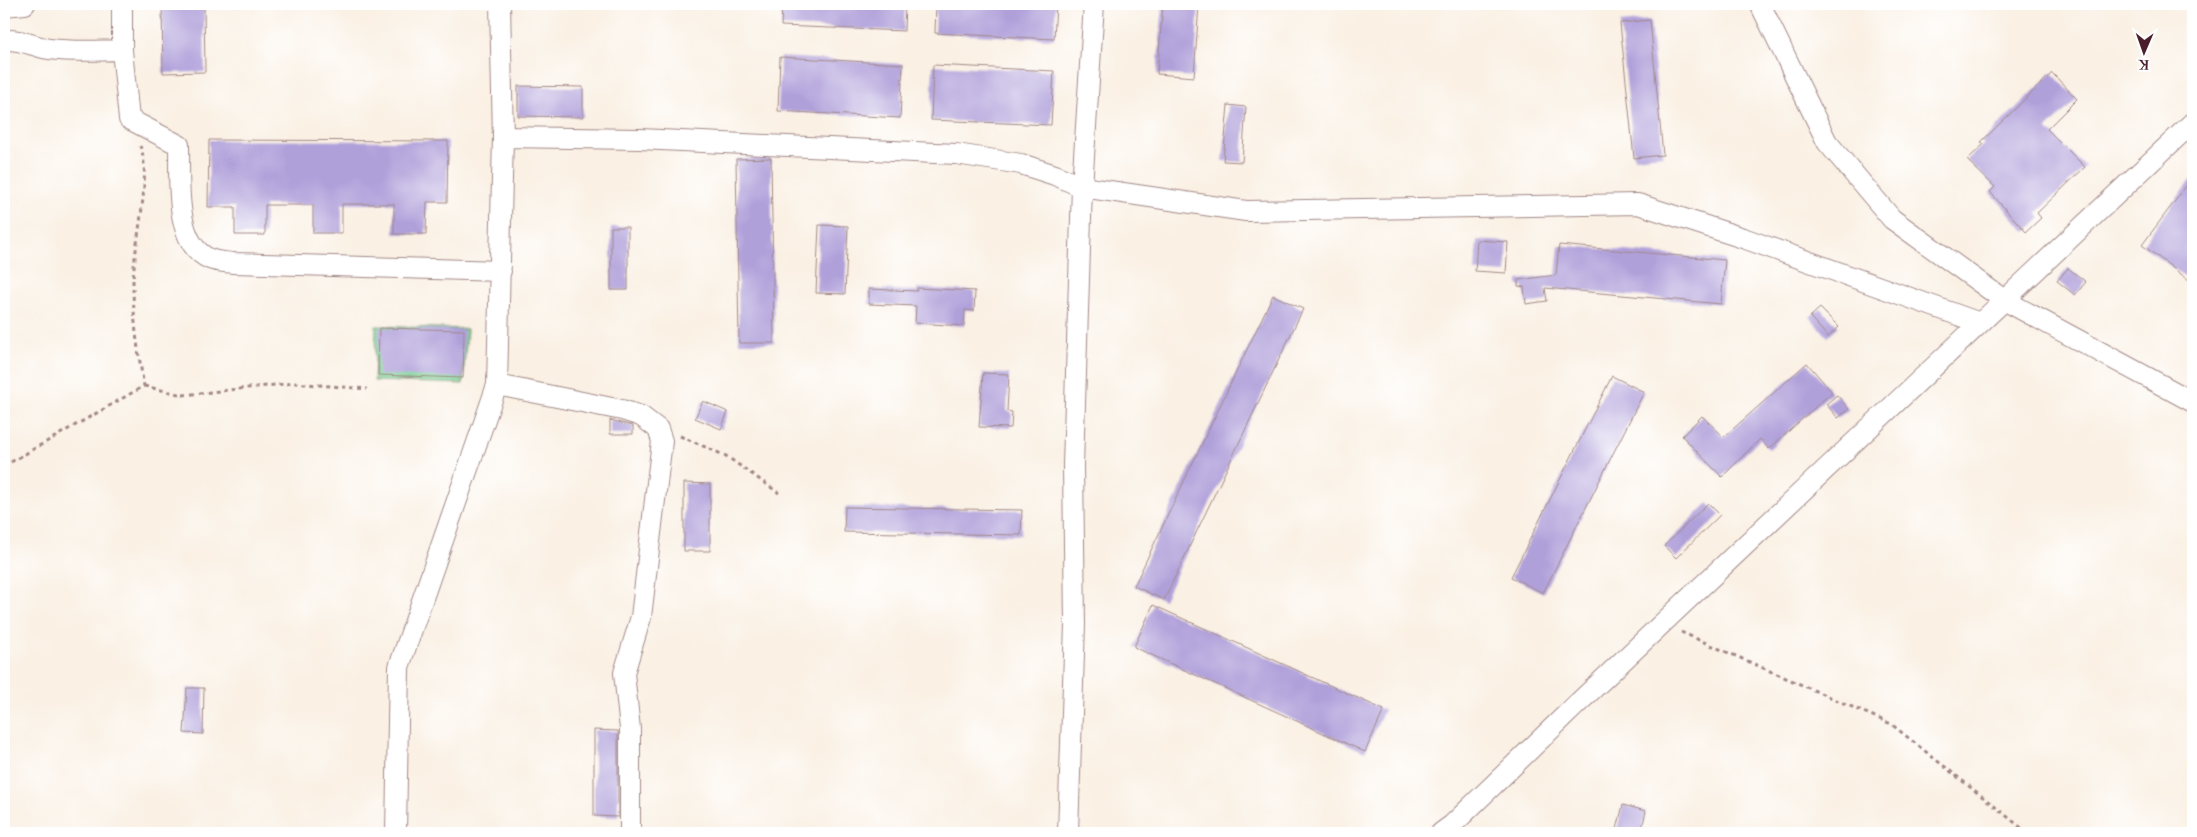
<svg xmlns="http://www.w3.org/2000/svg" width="2197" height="837" font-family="Cardo,serif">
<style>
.green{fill:#81d598;stroke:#667a62}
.building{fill:#b0a0da}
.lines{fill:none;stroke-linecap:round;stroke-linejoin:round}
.minor-casing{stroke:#a28887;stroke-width:22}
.path{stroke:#a28887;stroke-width:3;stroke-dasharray:4 4;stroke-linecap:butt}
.minor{stroke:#fff;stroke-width:20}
</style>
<rect width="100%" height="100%" fill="#fff"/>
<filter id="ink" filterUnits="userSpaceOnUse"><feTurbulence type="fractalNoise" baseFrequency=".02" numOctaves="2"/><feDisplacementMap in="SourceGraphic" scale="10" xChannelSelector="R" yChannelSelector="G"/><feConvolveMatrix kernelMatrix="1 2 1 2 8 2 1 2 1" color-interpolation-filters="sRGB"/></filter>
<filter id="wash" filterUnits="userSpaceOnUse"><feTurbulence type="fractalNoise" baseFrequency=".0096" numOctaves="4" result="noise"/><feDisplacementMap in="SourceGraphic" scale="20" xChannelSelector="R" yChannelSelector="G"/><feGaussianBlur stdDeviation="1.12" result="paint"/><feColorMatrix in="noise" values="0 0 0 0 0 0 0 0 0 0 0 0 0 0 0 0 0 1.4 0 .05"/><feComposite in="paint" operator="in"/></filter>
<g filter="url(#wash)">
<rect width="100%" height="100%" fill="#faf0e3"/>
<path class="green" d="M376,326L467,329L463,384L374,381Z"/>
<g id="blocks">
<path class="building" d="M162,4H204L205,72L163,73Z
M782,4H905L904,31L781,26Z
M936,4H1056L1054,39L935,33Z
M1163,4H1199L1194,77L1157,74Z
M1650,20L1663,155L1634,158L1620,23Z
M780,57L903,64L900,118L778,111Z
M933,65L1054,71L1051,125L931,120Z
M2052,73L2077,99L2047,129L2085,167L2037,213L2041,218L2026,232L1990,192L1995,187L1967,160L1984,144L1981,142Z
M518,86L583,87V117L518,116Z
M1228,105L1246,107L1242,162L1223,161Z
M209,140L448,141L447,202H427L426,234H394V204H342V233H313V205H265V235H235V207H208Z
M771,158L774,343H739L736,159Z
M2193,177V283L2142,245Z
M819,225L848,226L845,294L816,293Z
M611,227H628V290H611Z
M1477,240L1508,242L1506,273L1475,271Z
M1559,245L1725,260L1721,304L1545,288L1547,301L1526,304L1524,287L1518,286V280L1556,275Z
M2068,268L2086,282L2075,295L2057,281Z
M917,288L975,291L974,311L965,310L964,326L915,323L916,306L869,304V289L917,291Z
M1273,295L1303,309L1164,600L1134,586Z
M1820,308L1839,327L1828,337L1810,317Z
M379,328L464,330L463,378L378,375Z
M1807,363L1832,392L1769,449L1760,439L1722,477L1682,436L1702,416L1724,437Z
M983,373L1009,374L1007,411L1012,412L1011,428L979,427Z
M1612,376L1644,392L1543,593L1511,577Z
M1837,395L1849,409L1838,418L1826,404Z
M703,401L728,412L721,429L695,418Z
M610,420L633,426V434H610Z
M684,483L710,484V551H684Z
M1708,503L1720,515L1676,558L1664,546Z
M845,507L1022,510L1021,535L844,532Z
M1153,605L1384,710L1365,752L1134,647Z
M187,688H204L203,734L184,733Z
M594,730L618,731V817L594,816Z
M1623,805L1646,811L1641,833H1616Z"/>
</g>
</g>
<g filter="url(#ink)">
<use href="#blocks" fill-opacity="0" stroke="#a28887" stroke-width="1"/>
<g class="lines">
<g class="minor-casing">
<path id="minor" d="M122,4V50L129,119L179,145C180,177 173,244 210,259C217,262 226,262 233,263L501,271
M1760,4L1827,142L1892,219L2004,300L2193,402
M4,6L25,4
M4,40C22,39 32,46 49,49C73,52 98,51 122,50
M503,137L640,139L956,154L1021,164L1055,175L1082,187L1246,211L1638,204L1746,239L1980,323
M497,385L622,410L641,416L658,429L662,441L641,617L624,673L630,729V833
M396,833L399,667L497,385L503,137L500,4
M1068,833L1075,624L1073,465L1082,187L1094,4
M1441,833L1452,825L1576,705L2193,122"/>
</g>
<path class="path" d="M144,386L183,395L294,383L367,389
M680,436L726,456L779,493
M4,466L144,386C138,353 133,317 133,283C133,248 153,175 140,146
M1681,632L1891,724L2028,833"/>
<use href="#minor" class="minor"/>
</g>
</g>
<rect width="2197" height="837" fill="none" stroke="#fff" stroke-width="20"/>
<g transform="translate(2144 52) rotate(182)" stroke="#ffffff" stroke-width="4" paint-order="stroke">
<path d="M0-4L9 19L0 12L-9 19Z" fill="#4a1f2b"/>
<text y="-8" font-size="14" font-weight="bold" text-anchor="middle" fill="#4a1f2b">K</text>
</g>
</svg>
